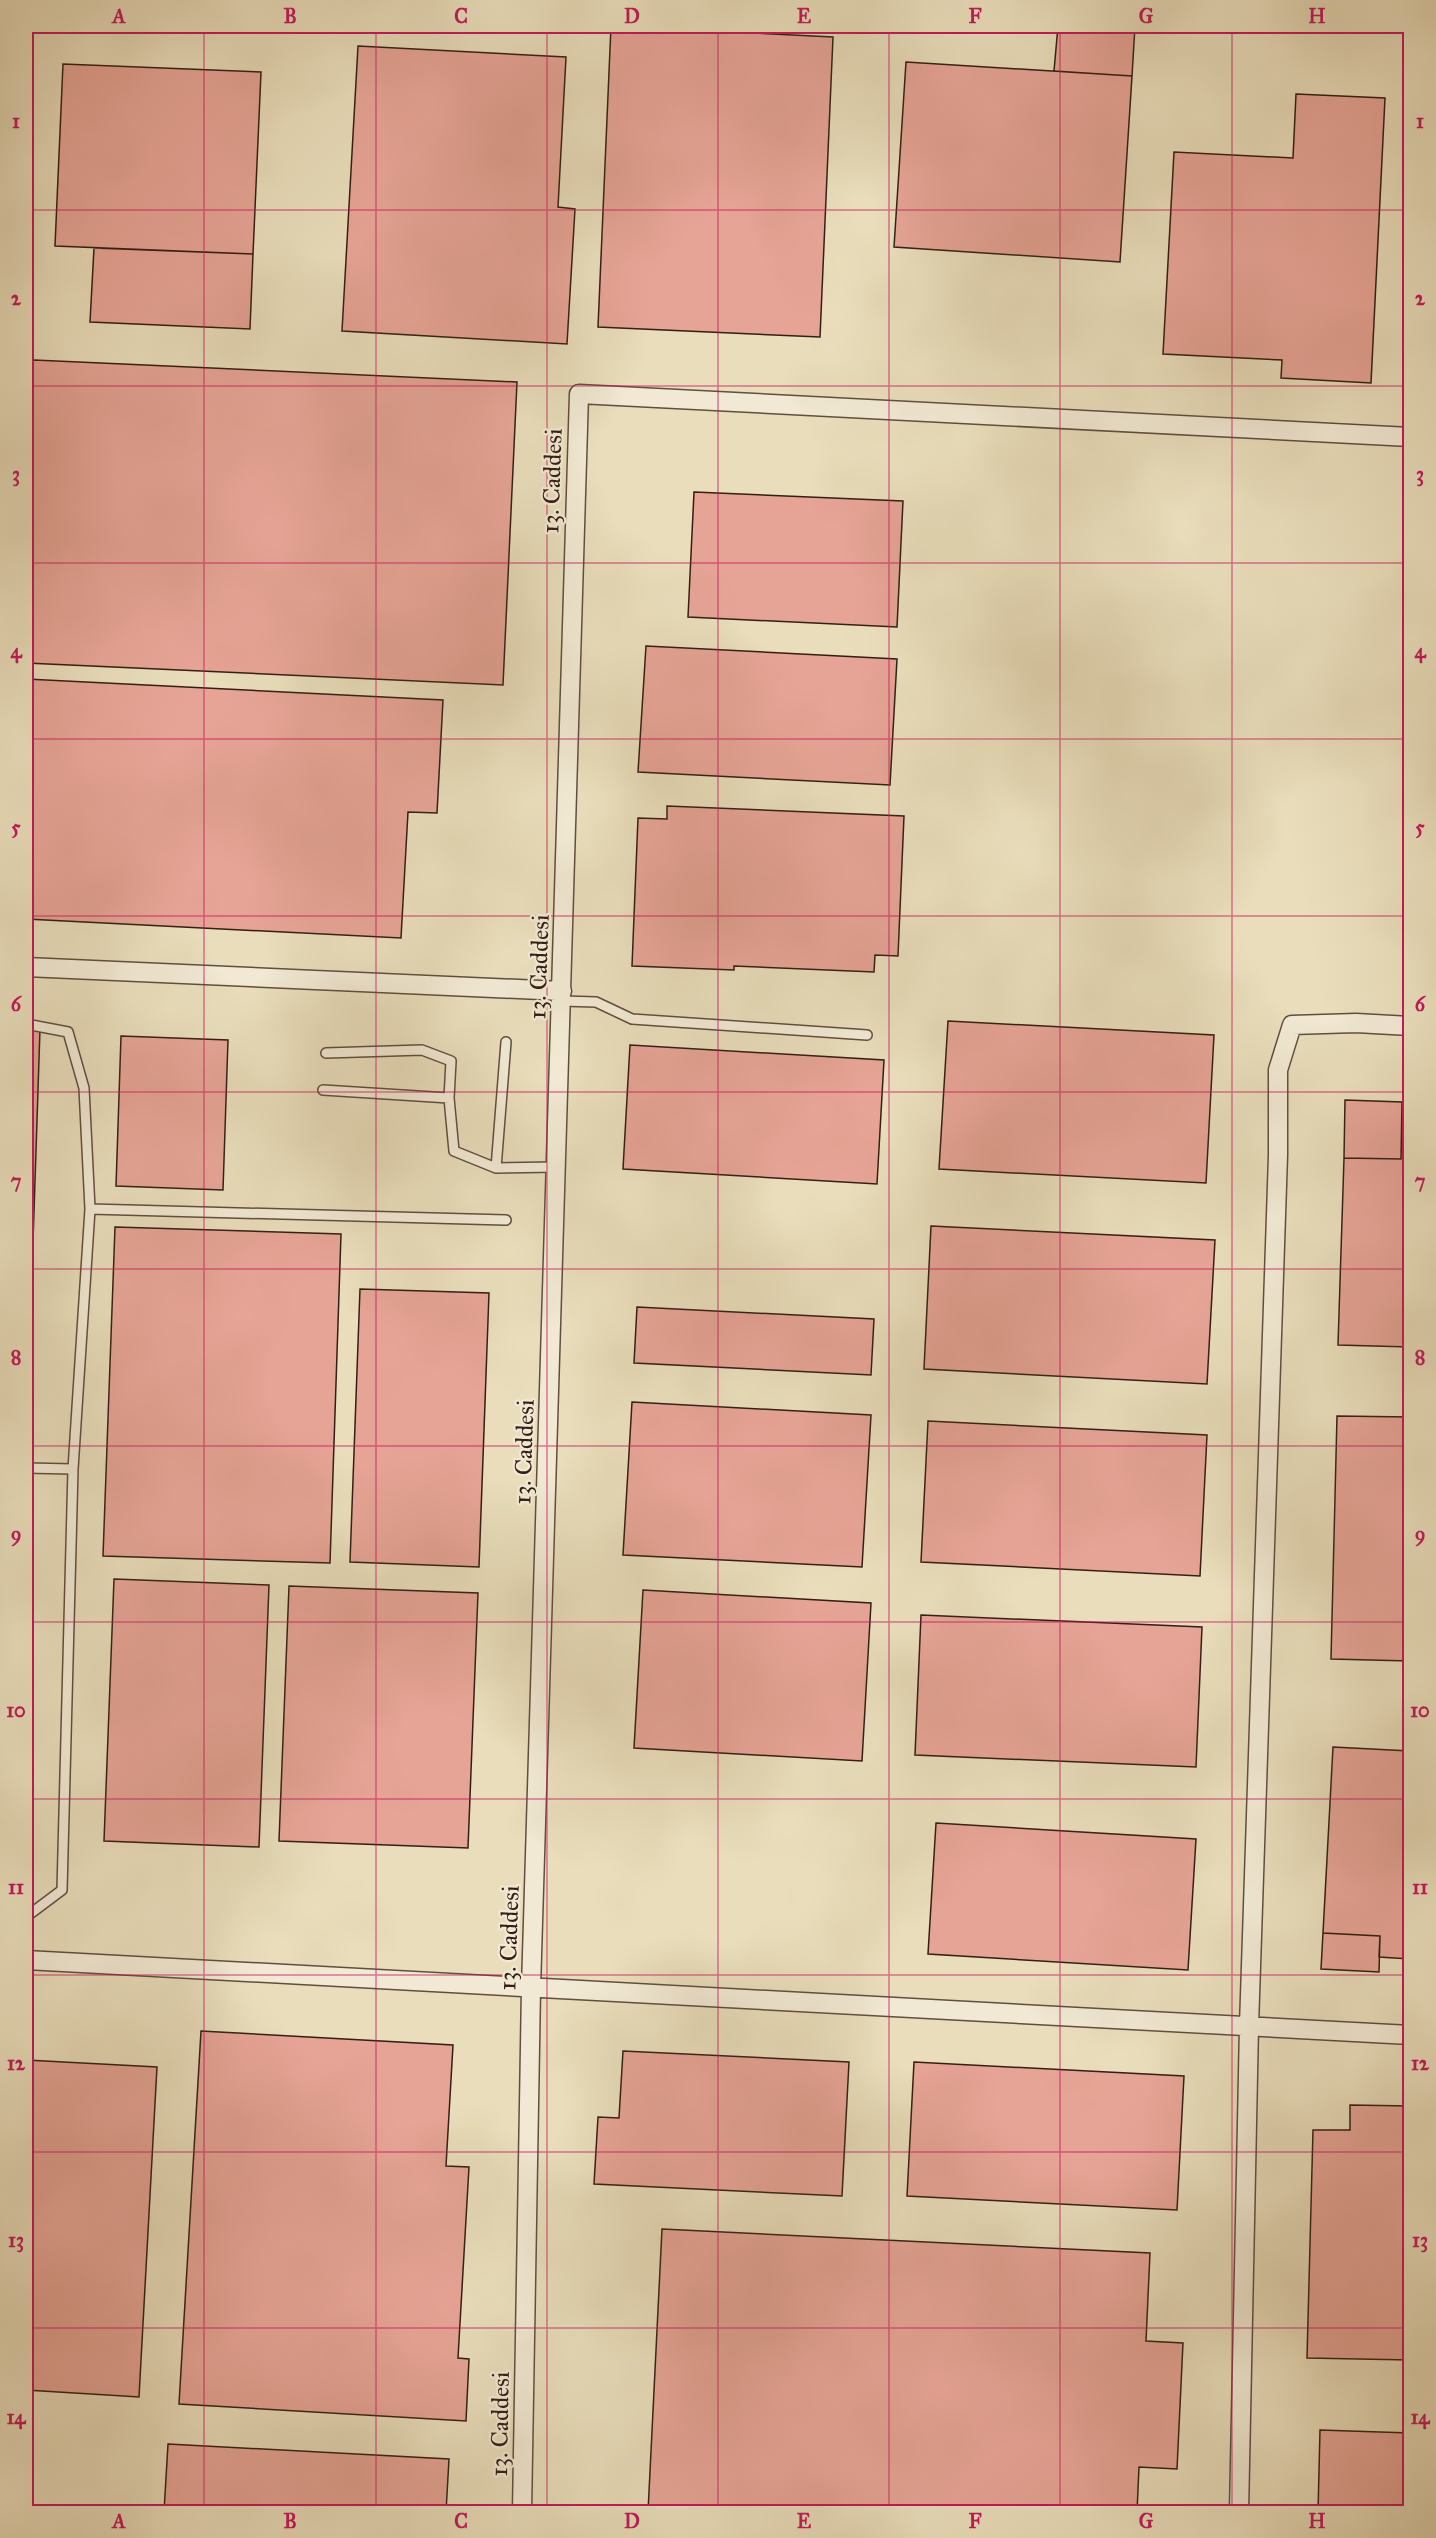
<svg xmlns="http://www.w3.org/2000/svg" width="1436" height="2538" font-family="'IM FELL Great Primer',serif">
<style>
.building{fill:#e6a496;stroke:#341e15;stroke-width:1.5}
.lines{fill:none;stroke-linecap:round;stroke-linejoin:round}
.service-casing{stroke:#614e3e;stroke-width:12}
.minor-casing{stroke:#614e3e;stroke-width:21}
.service{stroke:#f1e9d3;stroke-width:9}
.minor{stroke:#f1e9d3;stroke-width:18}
.grid{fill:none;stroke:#c2185b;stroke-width:1.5;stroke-opacity:0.55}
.labels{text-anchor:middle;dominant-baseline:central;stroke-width:4.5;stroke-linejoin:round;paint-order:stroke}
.street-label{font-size:24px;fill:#341e15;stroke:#f1e9d3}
.neatline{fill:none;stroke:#c2185b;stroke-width:2}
.grid-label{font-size:20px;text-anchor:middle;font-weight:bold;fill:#c2185b}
</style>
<rect width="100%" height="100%" fill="#e9ddbb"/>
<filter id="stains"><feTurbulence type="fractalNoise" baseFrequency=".00333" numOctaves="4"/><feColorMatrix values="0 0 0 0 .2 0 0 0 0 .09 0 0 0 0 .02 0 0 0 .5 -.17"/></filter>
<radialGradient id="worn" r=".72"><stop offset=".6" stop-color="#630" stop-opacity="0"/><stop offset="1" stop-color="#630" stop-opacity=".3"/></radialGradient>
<path class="building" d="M611,26H735V32L833,37L820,337L598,327Z
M1058,26H1135L1132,76L1054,71Z
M358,46L566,57L558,207L575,209L567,344L342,331Z
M906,62L1132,76L1120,262L894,247Z
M63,64L261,72L253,254L55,246Z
M1296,94L1385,98L1371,383L1281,378L1282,360L1163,354L1174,152L1293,158Z
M94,248L253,254L250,329L90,322Z
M34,360L517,382L503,685L26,663V370Z
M694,492L903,501L897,627L688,617Z
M646,646L897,659L890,785L638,772Z
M26,679L443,700L437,813L408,812L401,938L26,919Z
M667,806L904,816L898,956L875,955L874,972L734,966V970L632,966L638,818L667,819Z
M948,1021L1214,1035L1206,1183L939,1169Z
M26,1028L40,1029L27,1425H26Z
M121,1036L228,1040L223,1190L116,1186Z
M630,1045L884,1060L877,1184L623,1169Z
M1345,1100L1402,1102L1401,1159L1344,1158Z
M1402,1120H1410V1347L1338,1345L1344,1158L1401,1159Z
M931,1226L1215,1240L1207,1384L924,1369Z
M115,1227L341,1234L330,1563L103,1556Z
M360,1289L489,1293L479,1567L350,1562Z
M637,1307L874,1319L871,1375L634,1363Z
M632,1402L871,1415L862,1567L623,1555Z
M1337,1416L1410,1417V1661L1331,1659Z
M928,1421L1207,1435L1200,1576L921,1562Z
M114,1579L269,1585L259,1847L104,1841Z
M289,1586L478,1593L468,1848L279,1841Z
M643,1590L871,1603L862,1761L634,1748Z
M921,1615L1202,1627L1196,1767L915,1755Z
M1333,1747L1410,1751V1959L1379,1957L1380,1936L1323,1933Z
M936,1823L1196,1839L1188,1970L928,1954Z
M1323,1933L1380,1936L1379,1972L1321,1969Z
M201,2031L453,2045L446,2166L469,2167L458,2358L469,2359L466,2421L179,2404Z
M623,2051L849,2062L842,2196L594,2184L598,2117L619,2118Z
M26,2060L157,2067L139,2397L26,2390Z
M914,2062L1184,2076L1177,2210L907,2196Z
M1350,2105L1410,2106V2360L1307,2358L1313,2130H1350Z
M662,2229L1150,2253L1146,2341L1183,2343L1177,2469L1139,2467L1137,2512H648Z
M1320,2430L1410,2433V2512H1318Z
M168,2444L449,2459L446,2512H164Z"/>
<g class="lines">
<g class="service-casing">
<path id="service" d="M562,1001L596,1002L632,1019L867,1035
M26,1024L68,1032L84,1088L90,1209L73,1469L62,1890L26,1917
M326,1053L422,1050L451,1061L449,1098L454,1151L496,1168L557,1167
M323,1090L449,1098
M496,1168L506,1042
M90,1209L506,1220
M26,1468L73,1469"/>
</g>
<g class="minor-casing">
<path id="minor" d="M26,967L562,991
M26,1960L1410,2035
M522,2512L531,1988L579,394L1410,437
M1239,2512L1249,2026L1278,1155V1070L1292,1025L1356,1023L1410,1026"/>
</g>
<use href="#service" class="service"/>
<use href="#minor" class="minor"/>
</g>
<path class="grid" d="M204,26V2512M376,26V2512M547,26V2512M718,26V2512M889,26V2512M1060,26V2512M1232,26V2512M26,210H1410M26,386H1410M26,563H1410M26,739H1410M26,916H1410M26,1092H1410M26,1269H1410M26,1446H1410M26,1622H1410M26,1799H1410M26,1975H1410M26,2152H1410M26,2328H1410"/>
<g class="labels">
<g class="street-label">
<text transform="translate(552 481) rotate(-88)">13. Caddesi</text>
<text transform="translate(539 967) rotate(-88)">13. Caddesi</text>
<text transform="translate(524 1452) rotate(-88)">13. Caddesi</text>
<text transform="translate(509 1938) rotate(-88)">13. Caddesi</text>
<text transform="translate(500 2424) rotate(-89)">13. Caddesi</text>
</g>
</g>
<rect width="1436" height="2538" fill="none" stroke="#e9ddbb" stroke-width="66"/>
<rect x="33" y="33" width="1370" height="2472" class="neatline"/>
<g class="grid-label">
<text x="119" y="23">A</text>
<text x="290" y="23">B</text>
<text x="461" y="23">C</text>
<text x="632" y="23">D</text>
<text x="804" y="23">E</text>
<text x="975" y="23">F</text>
<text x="1146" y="23">G</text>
<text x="1317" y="23">H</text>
<text x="16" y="128">1</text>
<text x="1420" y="128">1</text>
<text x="16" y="305">2</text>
<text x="1420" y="305">2</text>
<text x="16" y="481">3</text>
<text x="1420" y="481">3</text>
<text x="16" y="658">4</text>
<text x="1420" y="658">4</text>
<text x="16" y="834">5</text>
<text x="1420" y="834">5</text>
<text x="16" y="1011">6</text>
<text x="1420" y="1011">6</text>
<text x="16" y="1188">7</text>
<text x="1420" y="1188">7</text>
<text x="16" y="1364">8</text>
<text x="1420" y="1364">8</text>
<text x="16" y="1541">9</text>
<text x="1420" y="1541">9</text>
<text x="16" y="1717">10</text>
<text x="1420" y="1717">10</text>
<text x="16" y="1894">11</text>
<text x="1420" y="1894">11</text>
<text x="16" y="2070">12</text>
<text x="1420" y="2070">12</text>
<text x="16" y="2247">13</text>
<text x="1420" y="2247">13</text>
<text x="16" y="2424">14</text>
<text x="1420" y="2424">14</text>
<text x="119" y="2528">A</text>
<text x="290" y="2528">B</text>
<text x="461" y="2528">C</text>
<text x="632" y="2528">D</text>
<text x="804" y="2528">E</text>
<text x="975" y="2528">F</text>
<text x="1146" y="2528">G</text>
<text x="1317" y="2528">H</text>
</g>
<rect width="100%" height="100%" filter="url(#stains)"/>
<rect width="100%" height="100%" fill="url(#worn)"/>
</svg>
